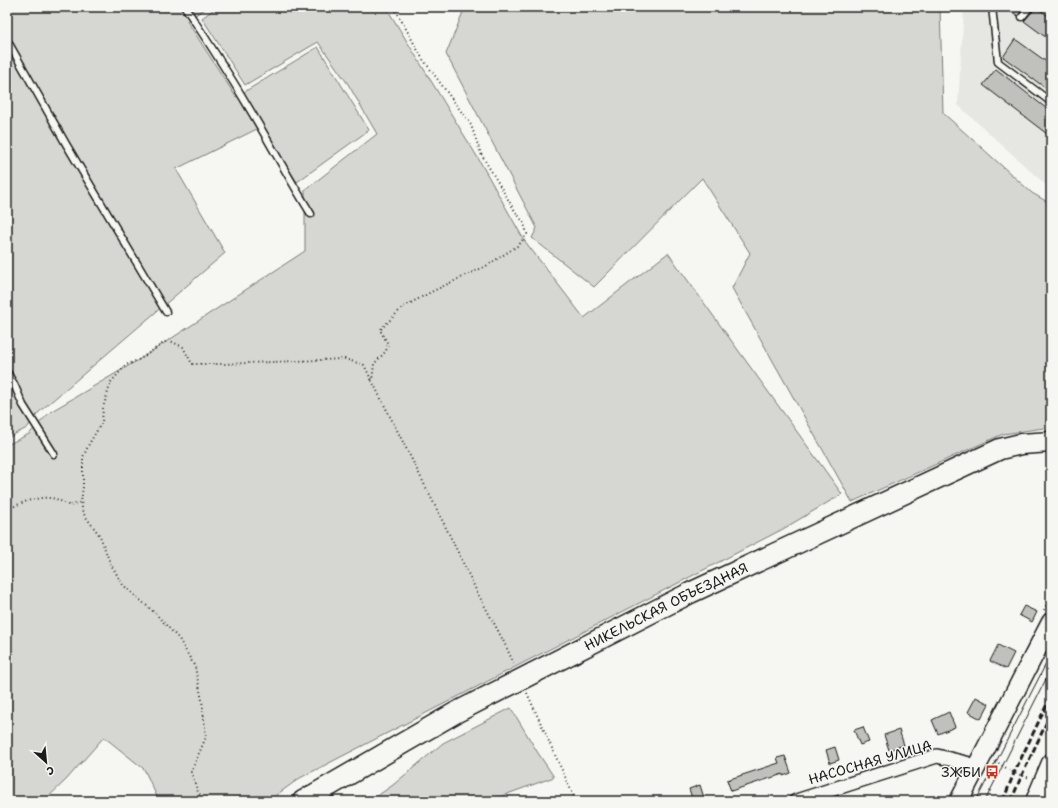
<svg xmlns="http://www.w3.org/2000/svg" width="1058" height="808" font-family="'Shantell Sans',sans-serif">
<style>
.built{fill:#e6e6e2}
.green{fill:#d6d6d2;stroke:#797977}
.building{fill:#c0c0bd;stroke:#1c1c1c}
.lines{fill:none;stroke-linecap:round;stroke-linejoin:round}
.service-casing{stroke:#1c1c1c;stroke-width:9}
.minor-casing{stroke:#1c1c1c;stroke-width:16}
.secondary-casing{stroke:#1c1c1c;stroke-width:21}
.primary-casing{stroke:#1c1c1c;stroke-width:23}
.path{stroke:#1c1c1c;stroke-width:2;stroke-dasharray:1 3;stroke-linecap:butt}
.service{stroke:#f6f6f2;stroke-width:6}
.minor{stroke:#f6f6f2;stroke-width:13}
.secondary{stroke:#f6f6f2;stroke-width:18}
.primary{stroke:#f6f6f2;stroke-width:20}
.tram{stroke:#1c1c1c;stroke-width:1}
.rail{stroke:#1c1c1c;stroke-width:3;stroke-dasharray:6 3;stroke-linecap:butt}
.labels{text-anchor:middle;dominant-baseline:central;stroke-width:3;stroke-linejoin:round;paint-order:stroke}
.street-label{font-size:14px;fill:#1c1c1c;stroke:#f6f6f2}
.poi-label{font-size:14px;fill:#1c1c1c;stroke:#f6f6f2;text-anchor:end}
</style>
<rect width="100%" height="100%" fill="#f6f6f2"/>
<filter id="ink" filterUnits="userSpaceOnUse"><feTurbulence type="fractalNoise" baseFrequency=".025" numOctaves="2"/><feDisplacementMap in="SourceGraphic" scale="8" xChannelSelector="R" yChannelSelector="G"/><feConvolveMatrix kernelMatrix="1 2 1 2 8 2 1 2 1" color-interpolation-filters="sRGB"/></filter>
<g filter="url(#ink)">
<path class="built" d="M964,7H1051V188L1046,185L958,105Z"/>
<path class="green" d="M7,7H207L187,21L236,97L318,47L369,130L297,182L261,127L176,169L225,253L39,412L27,428L7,438Z
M217,7H386L478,158L524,240L584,318L668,253L842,494L783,529L300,778L268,801H159L144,769L104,737L66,780L44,801H7V445L29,434L50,412L140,359L305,251V190L377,134L348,84L318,42L245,85L202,18Z
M465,7H940L943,113L1032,193L1051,204V404L1044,428L1003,434L852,502L732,288L750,253L702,178L594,287L532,238L537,228L446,54Z
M511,708L538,753L554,777L488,801H370L393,785L443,743Z"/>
<path class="building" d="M1005,7H1024L1018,16Z
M1034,7H1036L1051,18V41L1024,21L1034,10Z
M1015,39L1051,65V92L1003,57Z
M996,69L1051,112V137L983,85Z
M1024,606L1037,612L1032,622L1019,615Z
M998,645L1014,653L1006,669L990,661Z
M976,697L989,704L981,719L968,712Z
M949,712L955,727L938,734L932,720Z
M863,727L869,742L860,745L854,730Z
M899,730L904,745L889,750L884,735Z
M835,747L839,760L830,763L826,750Z
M785,756L791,773L783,776V774L731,791L727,780L779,763L777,758Z
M700,785L705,801H693L689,789Z"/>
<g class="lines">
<g class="service-casing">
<path id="service" d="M185,7C207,40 229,74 249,108C270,143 289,179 311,214
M992,7L998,62L1051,102
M1022,17L1030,7
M7,40L66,144L166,312
M7,372L14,384L23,405L54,454"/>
</g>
<g class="minor-casing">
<path id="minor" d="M796,801L937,756L966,763L976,768"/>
</g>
<g class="secondary-casing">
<path id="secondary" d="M959,801L1051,622
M1035,801L1051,763"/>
</g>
<g class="primary-casing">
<g id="primary">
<path id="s1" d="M303,801L455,713L690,593L1000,449L1021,444L1051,442"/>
</g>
</g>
<path class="path" d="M394,7L422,58L471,125L481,154L515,211L524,223L527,234L519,245L486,266L433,291L403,307L380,330L388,344L386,351L374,364L372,381C407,450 443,520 476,590C489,615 504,639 514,665
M7,510C22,502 39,495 56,499C61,501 66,504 70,506L81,502
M1044,610L1051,597
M527,693L576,801
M995,761L1014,773L1030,778
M205,801L198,792L191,772L206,737L202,700L195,667L179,639L155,613L123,585L110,563L100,536L83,513L81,502L83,487V457L89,444L102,422L103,408L111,382L126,365L140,359L168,340L183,347L192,364H223L345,359L364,365L372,381"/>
<use href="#service" class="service"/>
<use href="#minor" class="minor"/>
<use href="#secondary" class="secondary"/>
<use href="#primary" class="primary"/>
<path class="tram" d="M976,801L1051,654
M985,801L1051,669"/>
<path class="rail" d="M1003,801L1014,773L1051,696
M1011,801L1022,775L1051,713"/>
</g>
</g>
<defs>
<g id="bus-bare" transform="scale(1.08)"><path d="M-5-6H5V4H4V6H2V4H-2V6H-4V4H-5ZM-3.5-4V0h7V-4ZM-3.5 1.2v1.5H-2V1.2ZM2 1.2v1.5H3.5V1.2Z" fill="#c8321e" stroke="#f6f6f2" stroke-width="2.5" paint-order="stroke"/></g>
</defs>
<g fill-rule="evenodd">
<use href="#bus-bare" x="992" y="772"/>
</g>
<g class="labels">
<g class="street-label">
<text stroke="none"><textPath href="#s1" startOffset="412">НИКЕЛЬСКАЯ ОБЪЕЗДНАЯ</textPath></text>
<text transform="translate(870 762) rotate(-16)">НАСОСНАЯ УЛИЦА</text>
</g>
<g class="poi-label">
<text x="981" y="772">ЗЖБИ</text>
</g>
</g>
<rect width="1058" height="808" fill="none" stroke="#f6f6f2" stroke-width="24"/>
<rect x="12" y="12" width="1034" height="784" fill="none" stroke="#1c1c1c" stroke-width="1.5" filter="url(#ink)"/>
<g transform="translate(46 762) rotate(153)" stroke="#f6f6f2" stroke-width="3" paint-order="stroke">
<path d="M0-3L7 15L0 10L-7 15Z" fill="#1c1c1c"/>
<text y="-6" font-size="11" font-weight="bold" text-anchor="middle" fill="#1c1c1c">С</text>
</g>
</svg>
